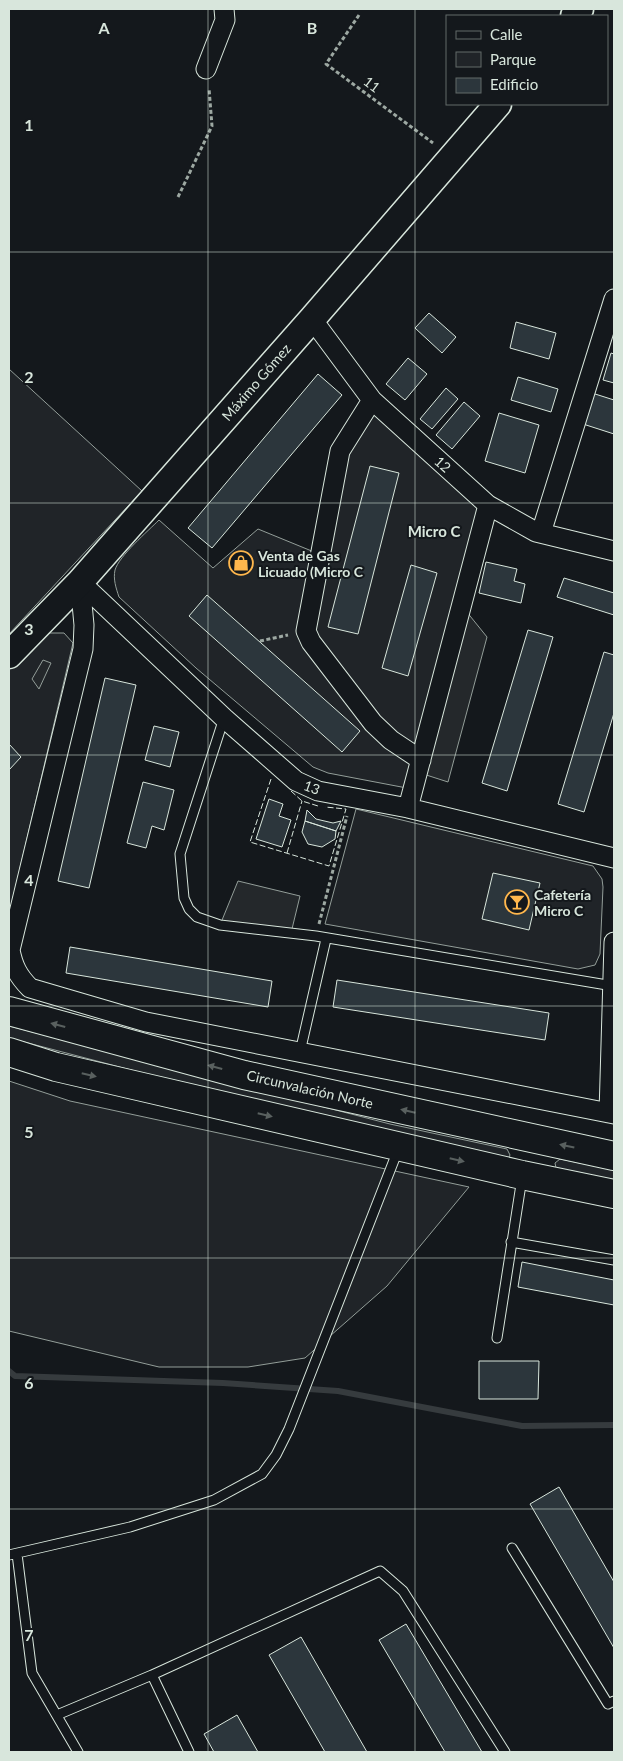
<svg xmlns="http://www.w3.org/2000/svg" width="623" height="1761" font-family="Lato,sans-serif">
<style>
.green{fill:#202428;stroke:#939e99}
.parking{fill:#24282b;stroke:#939e99}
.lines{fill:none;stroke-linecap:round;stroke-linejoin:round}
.stream{stroke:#363b3e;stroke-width:6}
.building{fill:#2c363c;stroke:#d8e6dc}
.lane-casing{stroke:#d8e6dc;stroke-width:11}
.street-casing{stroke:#d8e6dc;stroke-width:21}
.secondary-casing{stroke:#d8e6dc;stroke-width:29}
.highway-casing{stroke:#d8e6dc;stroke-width:30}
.path{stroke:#9da8a2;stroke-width:3;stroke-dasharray:4 2.5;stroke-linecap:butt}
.lane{stroke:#14181c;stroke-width:9}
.street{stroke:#14181c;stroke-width:19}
.secondary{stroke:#14181c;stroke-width:26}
.highway{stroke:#14181c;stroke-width:28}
.fence{stroke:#d8e6dc;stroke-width:1;stroke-dasharray:6 2.5;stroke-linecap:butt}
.oneway{fill:#59605f}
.grid{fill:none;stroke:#d8e6dc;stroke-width:1;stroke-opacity:0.55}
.labels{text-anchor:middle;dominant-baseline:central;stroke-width:4;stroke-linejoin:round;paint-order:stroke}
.street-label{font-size:14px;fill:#d8e6dc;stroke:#14181c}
.poi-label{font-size:14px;font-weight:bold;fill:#d8e6dc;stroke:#14181c;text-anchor:start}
.neighbourhood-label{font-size:15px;font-weight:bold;fill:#d8e6dc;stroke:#14181c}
.grid-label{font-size:16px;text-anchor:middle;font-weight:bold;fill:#d8e6dc;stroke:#14181c;stroke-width:4;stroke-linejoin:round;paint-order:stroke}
</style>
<rect width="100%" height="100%" fill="#14181c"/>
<path class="green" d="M9,369L142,491L9,634Z
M372,400L488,505L412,789L328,773L313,767L196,668L119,597C116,588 113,579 115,570C119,556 148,531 159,520L213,568L258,529L319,554L340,451Z
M42,633H64L73,643L9,915V668Z
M356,809L593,866L602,879L603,887L600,954L595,965L578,969L325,924Z
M9,1026L390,1124L507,1149L510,1155L508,1159L284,1110L9,1038Z
M9,1081L70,1101L469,1187L387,1286L305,1358L248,1367H159L9,1331Z
M560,1159L614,1170V1180L556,1168L555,1163Z"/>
<path class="parking" d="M462,606L487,637L448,782L417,772Z
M43,660L51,663L39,689L32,679Z
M238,881L300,896L291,933L220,925Z"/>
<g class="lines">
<path class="stream" d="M9,1371L15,1376L223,1383L338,1391L522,1426L614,1425"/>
</g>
<path class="building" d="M429,313L456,337L442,353L415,328Z
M516,322L556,333L549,359L510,348Z
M611,353L614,354V383L603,380Z
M408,358L427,374L405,400L386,384Z
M318,374L342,395L212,548L188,528Z
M518,377L558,389L551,412L511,400Z
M446,388L458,399L432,429L420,419Z
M592,393L614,400V434L583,424Z
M464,402L480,416L452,449L436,435Z
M499,413L539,425L525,473L485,461Z
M370,466L399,473L358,634L328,627Z
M486,562L517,569L514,581L525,584L521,603L479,593Z
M411,565L437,573L408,676L382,668Z
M564,578L614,593V615L557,597Z
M207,595L360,731L342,752L189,616Z
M528,630L553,637L507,791L482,783Z
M604,652L614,655V713L584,812L558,804Z
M105,678L136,685L89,888L58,881Z
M154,726L179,732L170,767L145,760Z
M9,744L21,757L9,770Z
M143,782L174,790L164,830L152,826L146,848L127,843Z
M269,799L283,804L279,816L291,820L282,847L256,839Z
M307,810L316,819L333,823L341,821L336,831L305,821Z
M305,821L336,831L335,839L322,847L308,844L302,832Z
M493,873L540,883L529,930L482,919Z
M70,947L272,981L268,1007L66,973Z
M337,980L549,1013L545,1040L333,1007Z
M522,1262L614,1280V1305L518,1287Z
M479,1361H539L538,1399H479Z
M559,1487L614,1582V1648L530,1504Z
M406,1624L482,1752H445L379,1640Z
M301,1637L367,1752H325L269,1655Z
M237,1715L258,1752H214L204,1734Z"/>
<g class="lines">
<g class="lane-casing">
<path id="lane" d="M224,718L180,854L184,898L189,909L197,917L220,925L316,936L613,986
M300,1052L326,939
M511,1242L614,1260
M497,1338L522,1178
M512,1548L608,1704L614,1701
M17,1554L32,1673L78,1752
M9,1555L130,1527L214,1500L262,1474L276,1455L289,1429L398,1150
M152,1675L189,1752
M57,1715L152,1675L380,1571L403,1591L505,1752"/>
</g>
<g class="street-casing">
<path id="street" d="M206,69L225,20L224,9
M312,319L372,400L488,505L536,532L614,551
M372,400L340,451L306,631L311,642L373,723L391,740L421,760
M541,533L614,299
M80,582L84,625L83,649L10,950C13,966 18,976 30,988L146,1022L614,1114
M80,582L224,718L296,781L318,791L408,808L614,858
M408,808L488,505
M609,1113L614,942"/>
</g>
<g class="secondary-casing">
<path id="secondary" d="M574,16L580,9
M9,655L80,582L312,319L498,104"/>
</g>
<g class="highway-casing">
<path id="highway" d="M9,1011L244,1075L614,1156
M9,1052L56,1067L522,1175L614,1194"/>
</g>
<path class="path" d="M359,15L326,64L433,143
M178,197L212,126L209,88
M260,641L288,635
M319,924L347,816"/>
<use href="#lane" class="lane"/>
<use href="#street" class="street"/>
<use href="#secondary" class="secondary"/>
<use href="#highway" class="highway"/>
<path class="fence" d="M271,779L250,842L329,866L346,809L325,807
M291,791L302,801L318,806
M287,853L302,801"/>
</g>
<defs><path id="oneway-solid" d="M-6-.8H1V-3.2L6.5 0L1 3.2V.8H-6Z" transform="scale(1.25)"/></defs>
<g class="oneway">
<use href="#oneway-solid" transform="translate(58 1025) rotate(-165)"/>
<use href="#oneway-solid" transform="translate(215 1067) rotate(-165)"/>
<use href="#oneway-solid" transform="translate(89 1075) rotate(13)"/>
<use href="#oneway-solid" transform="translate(408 1111) rotate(-167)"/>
<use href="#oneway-solid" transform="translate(265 1115) rotate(13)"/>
<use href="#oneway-solid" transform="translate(567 1146) rotate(-168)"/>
<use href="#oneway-solid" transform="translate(457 1160) rotate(13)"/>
</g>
<path class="grid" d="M208,9V1752M415,9V1752M9,252H614M9,503H614M9,755H614M9,1006H614M9,1258H614M9,1509H614"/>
<defs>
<g id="shop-ring" transform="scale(1.25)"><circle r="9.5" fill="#14181c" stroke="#ffb74d" stroke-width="1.5"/><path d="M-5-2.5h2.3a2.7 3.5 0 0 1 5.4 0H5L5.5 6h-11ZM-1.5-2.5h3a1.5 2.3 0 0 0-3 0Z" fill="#ffb74d"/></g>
<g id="bar-ring" transform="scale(1.25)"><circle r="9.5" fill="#14181c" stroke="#ffb74d" stroke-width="1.5"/><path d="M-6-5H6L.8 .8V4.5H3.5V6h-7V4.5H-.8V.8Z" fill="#ffb74d"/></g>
</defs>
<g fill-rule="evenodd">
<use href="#shop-ring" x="241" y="563"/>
<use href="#bar-ring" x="517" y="902"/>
</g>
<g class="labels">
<g class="street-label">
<text transform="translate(372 84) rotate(37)">11</text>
<text transform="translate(256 382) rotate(-49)">Máximo Gómez</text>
<text transform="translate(443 464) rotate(42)">12</text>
<text transform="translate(312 787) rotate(20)">13</text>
<text transform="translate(310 1089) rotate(13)">Circunvalación Norte</text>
</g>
<g class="poi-label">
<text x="258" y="555">Venta de Gas<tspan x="258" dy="16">Licuado (Micro C</tspan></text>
<text x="534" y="894">Cafetería<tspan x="534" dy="16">Micro C</tspan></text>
</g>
<g class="neighbourhood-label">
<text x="434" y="531">Micro C</text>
</g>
</g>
<g class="grid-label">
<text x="104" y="34">A</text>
<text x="312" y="34">B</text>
<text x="29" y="131">1</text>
<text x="29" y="383">2</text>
<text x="29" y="635">3</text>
<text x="29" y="886">4</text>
<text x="29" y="1138">5</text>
<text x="29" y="1389">6</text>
<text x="29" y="1641">7</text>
</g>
<rect width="623" height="1761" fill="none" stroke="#d8e6dc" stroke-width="20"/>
<rect x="446" y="15" width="162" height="90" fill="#14181c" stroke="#626a69"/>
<rect x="456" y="31" width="25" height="8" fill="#14181c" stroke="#626a69"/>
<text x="490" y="40" font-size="15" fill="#d8e6dc">Calle</text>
<rect x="456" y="52" width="25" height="15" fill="#202428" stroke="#626a69"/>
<text x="490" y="65" font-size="15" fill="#d8e6dc">Parque</text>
<rect x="456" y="78" width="25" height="15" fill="#2c363c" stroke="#626a69"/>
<text x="490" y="90" font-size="15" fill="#d8e6dc">Edificio</text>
</svg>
